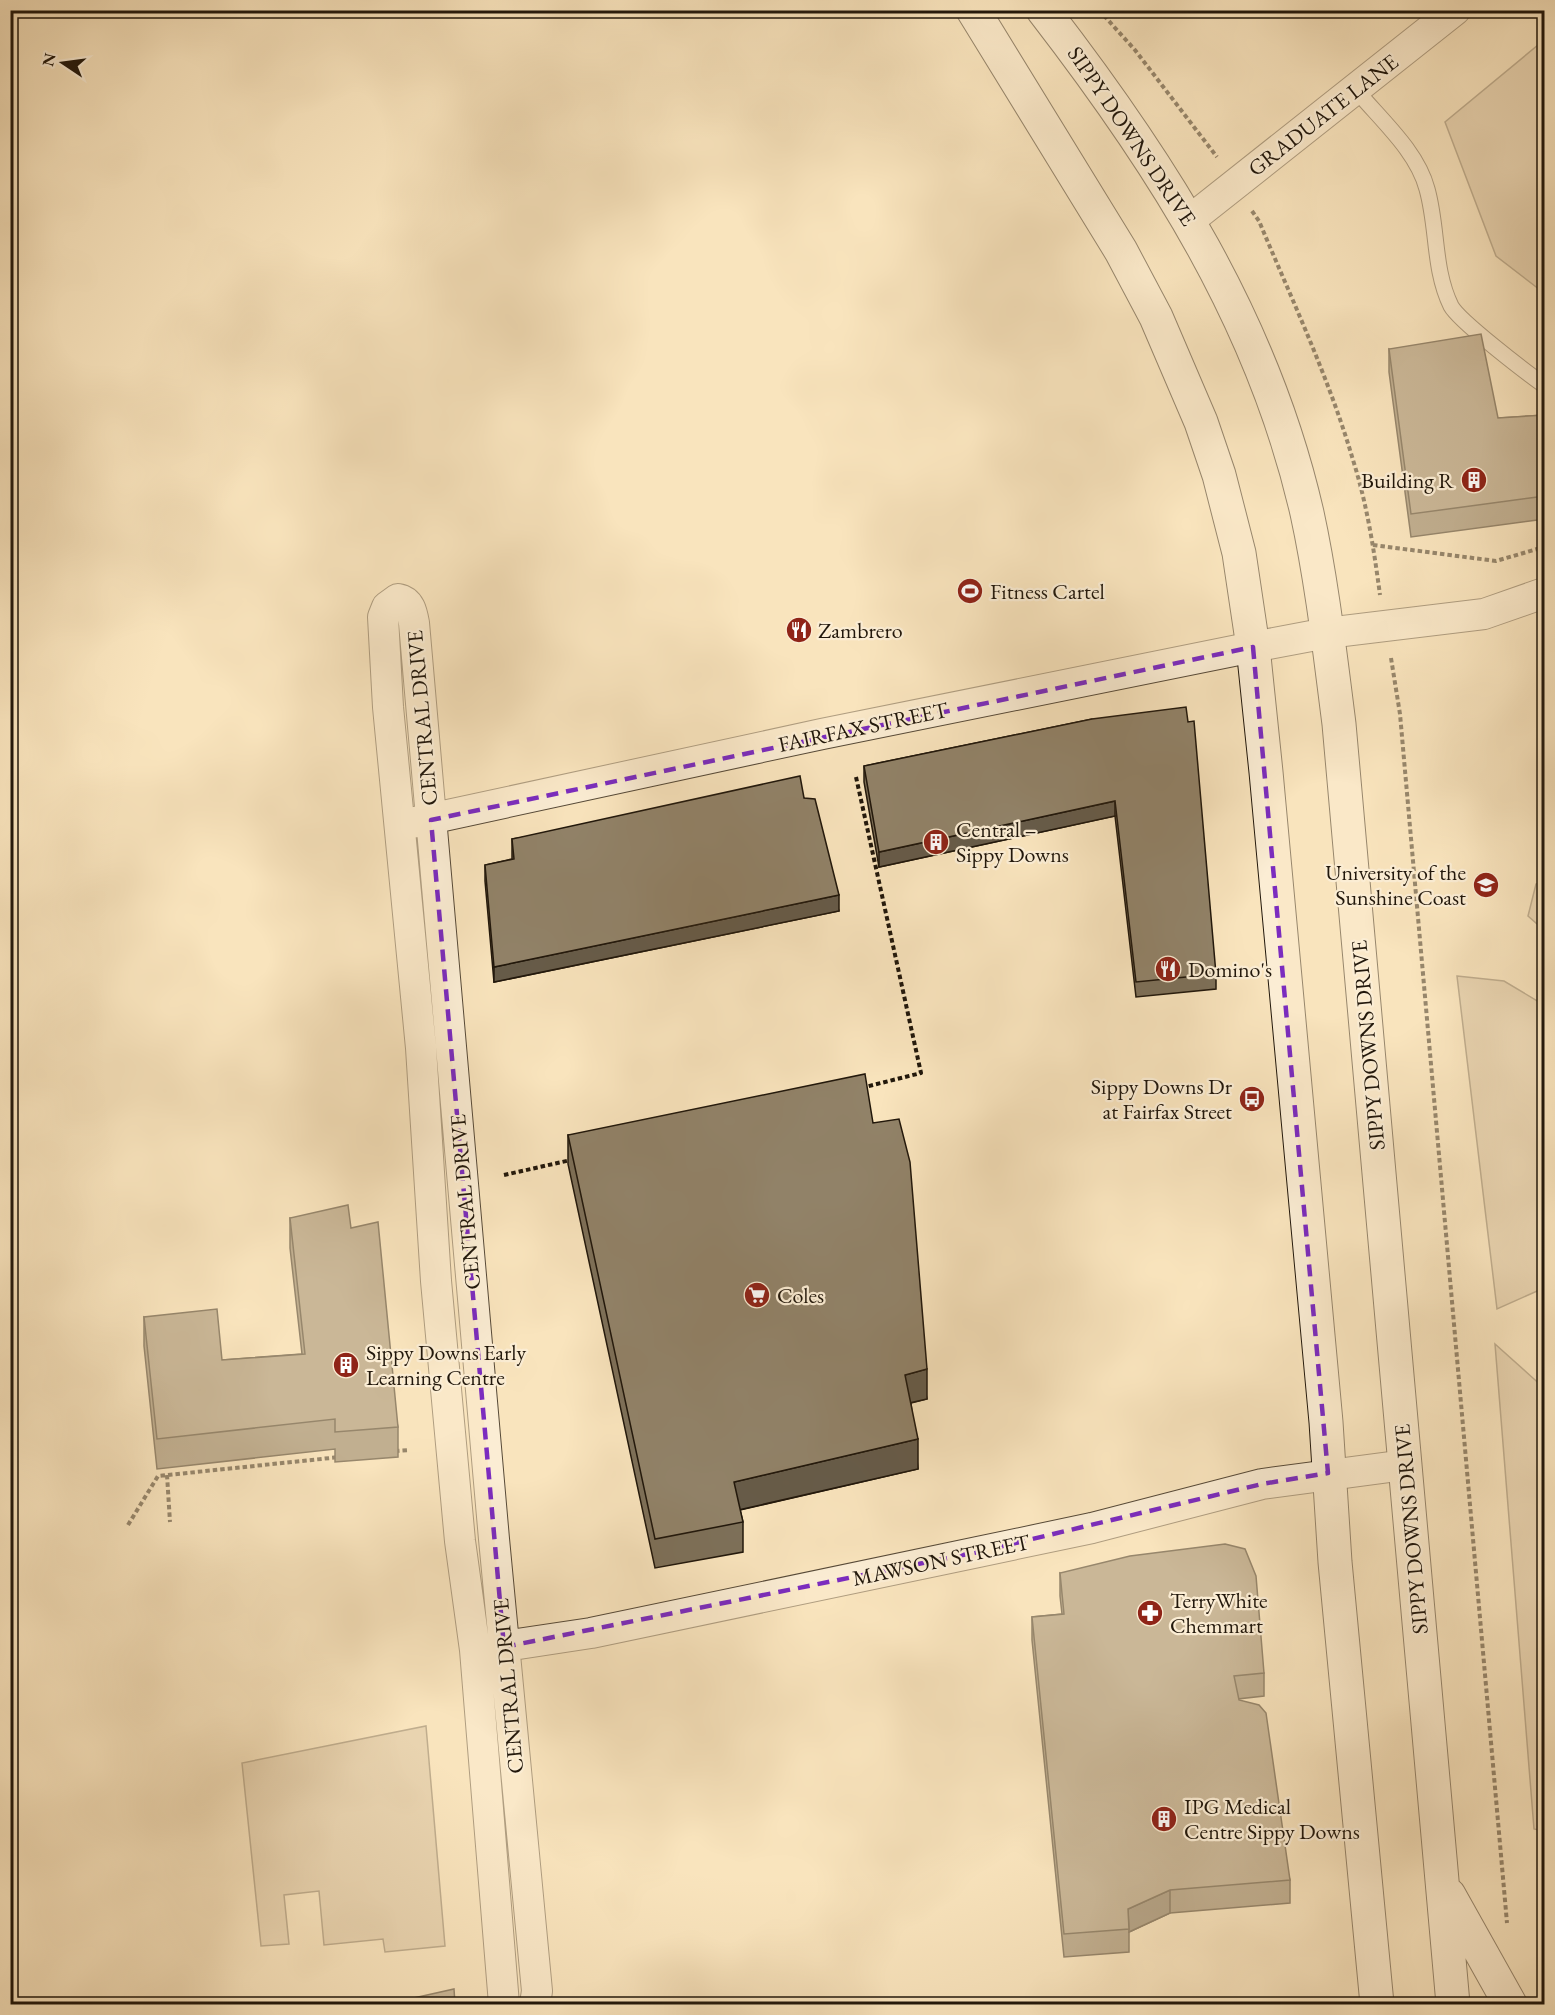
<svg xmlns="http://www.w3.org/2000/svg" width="1555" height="2015" font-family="'EB Garamond',serif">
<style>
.green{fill:#d4c19f;stroke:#7a6c55;stroke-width:1.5}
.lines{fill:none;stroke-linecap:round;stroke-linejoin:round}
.service-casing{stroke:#574a38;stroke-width:17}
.minor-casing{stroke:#574a38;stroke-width:32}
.secondary-casing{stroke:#21170b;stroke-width:35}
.path{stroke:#21170b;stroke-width:4;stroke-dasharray:4.5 3;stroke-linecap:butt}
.service{stroke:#fbedd4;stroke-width:15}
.minor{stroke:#fbedd4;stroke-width:30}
.secondary{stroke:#fbedd4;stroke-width:33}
.wall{fill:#7d7059;stroke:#21170b;stroke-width:1.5}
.shaded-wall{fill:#665b49;stroke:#21170b;stroke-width:1.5}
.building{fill:#918268;stroke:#21170b;stroke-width:1.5}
.marked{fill:none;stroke:#7b2cbf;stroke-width:4.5;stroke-dasharray:12 8;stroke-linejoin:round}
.labels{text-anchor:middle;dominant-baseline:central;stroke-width:4.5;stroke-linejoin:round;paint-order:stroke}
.street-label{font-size:22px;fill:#21170b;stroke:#fbedd4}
.poi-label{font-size:22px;fill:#21170b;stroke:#fbedd4;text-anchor:start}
</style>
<rect width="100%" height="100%" fill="#f9e4bd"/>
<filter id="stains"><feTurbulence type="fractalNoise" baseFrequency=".00333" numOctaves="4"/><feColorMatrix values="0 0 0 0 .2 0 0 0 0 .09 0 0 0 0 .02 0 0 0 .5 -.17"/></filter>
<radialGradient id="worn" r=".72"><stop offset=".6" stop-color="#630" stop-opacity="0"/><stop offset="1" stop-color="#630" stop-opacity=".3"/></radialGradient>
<path class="green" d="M1544,40V293L1496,256L1445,122Z
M1544,881V930L1528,916L1536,884Z
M1457,976L1504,981L1544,1005V1288L1497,1309Z
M1495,1344L1544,1388V1831L1534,1829Z
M426,1726L445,1946L385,1952L383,1939L324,1945L319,1891L284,1895L289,1944L261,1946L242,1763Z"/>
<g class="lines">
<g class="service-casing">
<path id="service" d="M1356,90C1381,120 1417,151 1427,189C1438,228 1433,269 1451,306C1459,321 1527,373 1544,385"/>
</g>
<g class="minor-casing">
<path id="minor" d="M1190,220L1455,10
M411,823L822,734L1253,647L1327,633L1484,614L1544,593
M485,1649L591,1633L978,1552L1092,1528L1262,1484L1405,1465
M504,2004L475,1650L460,1541L436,1281L421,1048L388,707L383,617L387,607L398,599C410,601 412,612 414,623L494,1539L537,1991L535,2004"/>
</g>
<g class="secondary-casing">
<path id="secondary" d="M973,10L1121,251L1156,317L1201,422L1219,475L1239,553L1253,647L1266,772L1326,1422L1335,1562L1377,2004
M1043,10C1162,164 1263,321 1307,513C1322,582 1330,654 1339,724L1453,2004
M1449,1895L1510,2004"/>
</g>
<path class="path" d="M1099,10L1135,50L1217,157
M1252,211L1259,221C1292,300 1329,378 1353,460C1367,504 1374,550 1380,595
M1373,545L1496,561L1544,547
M1391,658L1400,714L1507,1923
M856,777L921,1073L865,1087
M504,1175L571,1160
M395,1451L409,1450
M167,1475L170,1522
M128,1525L158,1476L340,1457
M1539,1979L1544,1988"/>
<use href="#service" class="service"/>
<use href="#minor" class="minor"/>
<use href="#secondary" class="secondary"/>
</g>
<path class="wall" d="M1389,349L1498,418L1545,415V519L1411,537L1389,372Z
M1092,719L1216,974V989L1136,997L1115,816L879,867L864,782V766Z
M804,798L839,911L494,982L485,881V865L512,859V839Z
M873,1123L927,1399L911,1403L918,1469L740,1510L743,1522V1552L655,1568L568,1164V1135Z
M290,1218L351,1228L398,1427V1457L335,1462V1449L157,1469L144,1346V1317L222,1360L302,1354L290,1248Z
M1060,1573L1264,1673V1696L1238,1699L1290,1880V1903L1170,1913L1129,1932V1952L1064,1957L1032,1640V1617L1062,1614L1060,1596Z"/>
<path class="shaded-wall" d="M1115,801V816L879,867V852Z
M839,895V911L494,982V967Z
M927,1369V1399L905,1404V1375Z
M918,1439V1469L734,1511V1482Z
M1170,1890V1913L1129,1932L1128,1909Z"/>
<path class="building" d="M1481,334L1498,418L1545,415V496L1411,514L1389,349Z
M1186,707L1188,722L1194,721L1216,974L1136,982L1115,801L879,852L864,766L1092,719Z
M800,776L804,798L815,799L839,895L494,967L485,865L514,859L512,839Z
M865,1074L873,1123L899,1119L910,1162L927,1369L905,1375L918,1439L734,1482L743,1522L655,1539L568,1135Z
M348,1205L351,1228L378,1222L398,1427L335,1432V1419L157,1439L144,1317L217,1309L222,1360L305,1354L290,1218Z
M1225,1544L1245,1549L1256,1576L1264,1673L1234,1676L1239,1700L1259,1705L1266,1713L1290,1880L1170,1890L1128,1909L1129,1929L1064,1934L1032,1617L1064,1614L1060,1573L1130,1556Z
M454,1989L455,2004H387Z"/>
<path d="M0 0H1555V2015H0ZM1253,647L1328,1473L1262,1484L978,1552L504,1647L431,820Z" fill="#f9e4bd" fill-opacity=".55" fill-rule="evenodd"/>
<path class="marked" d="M1253,647L1328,1473L1262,1484L978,1552L504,1647L431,820Z"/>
<defs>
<g id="building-disc" transform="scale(1.35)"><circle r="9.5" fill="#8f2418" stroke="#fbedd4"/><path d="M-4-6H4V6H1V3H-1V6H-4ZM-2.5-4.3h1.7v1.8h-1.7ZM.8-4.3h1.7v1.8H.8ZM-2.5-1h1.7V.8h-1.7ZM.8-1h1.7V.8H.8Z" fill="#fff"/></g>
<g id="stadium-disc" transform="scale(1.35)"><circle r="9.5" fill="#8f2418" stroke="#fbedd4"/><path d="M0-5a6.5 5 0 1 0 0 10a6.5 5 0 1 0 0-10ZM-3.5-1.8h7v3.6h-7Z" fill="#fff"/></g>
<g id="restaurant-disc" transform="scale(1.35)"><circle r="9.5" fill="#8f2418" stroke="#fbedd4"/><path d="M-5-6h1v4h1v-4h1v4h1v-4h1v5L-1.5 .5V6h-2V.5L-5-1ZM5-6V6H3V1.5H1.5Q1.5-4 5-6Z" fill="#fff"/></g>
<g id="university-disc" transform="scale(1.35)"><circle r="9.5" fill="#8f2418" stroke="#fbedd4"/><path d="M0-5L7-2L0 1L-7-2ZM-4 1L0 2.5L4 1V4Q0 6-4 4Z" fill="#fff"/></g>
<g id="bus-disc" transform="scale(1.35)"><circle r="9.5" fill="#8f2418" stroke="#fbedd4"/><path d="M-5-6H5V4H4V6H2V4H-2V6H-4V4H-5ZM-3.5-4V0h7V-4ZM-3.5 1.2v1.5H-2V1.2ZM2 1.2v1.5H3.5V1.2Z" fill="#fff"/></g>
<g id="supermarket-disc" transform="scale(1.35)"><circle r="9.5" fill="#8f2418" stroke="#fbedd4"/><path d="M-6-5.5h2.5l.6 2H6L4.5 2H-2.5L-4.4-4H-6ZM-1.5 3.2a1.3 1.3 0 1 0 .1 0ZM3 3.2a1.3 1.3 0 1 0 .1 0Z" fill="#fff"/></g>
<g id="pharmacy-disc" transform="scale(1.35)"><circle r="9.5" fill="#8f2418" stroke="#fbedd4"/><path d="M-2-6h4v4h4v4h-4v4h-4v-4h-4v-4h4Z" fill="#fff"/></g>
</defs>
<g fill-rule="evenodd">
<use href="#building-disc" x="1474" y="480"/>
<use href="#stadium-disc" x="970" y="591"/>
<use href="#restaurant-disc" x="799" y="630"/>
<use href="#building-disc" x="936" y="842"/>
<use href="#university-disc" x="1486" y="885"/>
<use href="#restaurant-disc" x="1168" y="969"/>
<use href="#bus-disc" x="1252" y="1099"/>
<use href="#supermarket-disc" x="757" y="1295"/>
<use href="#building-disc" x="346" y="1365"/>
<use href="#pharmacy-disc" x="1150" y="1613"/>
<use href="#building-disc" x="1164" y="1819"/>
</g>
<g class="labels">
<g class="street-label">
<text transform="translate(1323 115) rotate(-38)">GRADUATE LANE</text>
<text transform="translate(1132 136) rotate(56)">SIPPY DOWNS DRIVE</text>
<text transform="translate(422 718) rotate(-95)">CENTRAL DRIVE</text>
<text transform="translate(863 727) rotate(-12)">FAIRFAX STREET</text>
<text transform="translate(1368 1045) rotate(-95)">SIPPY DOWNS DRIVE</text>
<text transform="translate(465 1202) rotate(-95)">CENTRAL DRIVE</text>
<text transform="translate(1411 1529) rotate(-95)">SIPPY DOWNS DRIVE</text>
<text transform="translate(941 1560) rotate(-12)">MAWSON STREET</text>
<text transform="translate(508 1686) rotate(-95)">CENTRAL DRIVE</text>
</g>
<g class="poi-label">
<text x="1454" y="480" text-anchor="end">Building R</text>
<text x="990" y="591">Fitness Cartel</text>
<text x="818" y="630">Zambrero</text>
<text x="956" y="829">Central –<tspan x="956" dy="25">Sippy Downs</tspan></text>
<text x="1466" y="872" text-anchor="end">University of the<tspan x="1466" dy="25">Sunshine Coast</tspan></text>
<text x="1188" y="969">Domino's</text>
<text x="1232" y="1086" text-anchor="end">Sippy Downs Dr<tspan x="1232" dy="25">at Fairfax Street</tspan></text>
<text x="777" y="1295">Coles</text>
<text x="366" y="1352">Sippy Downs Early<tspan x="366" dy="25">Learning Centre</tspan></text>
<text x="1170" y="1600">TerryWhite<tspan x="1170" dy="25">Chemmart</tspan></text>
<text x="1184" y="1806">IPG Medical<tspan x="1184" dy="25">Centre Sippy Downs</tspan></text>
</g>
</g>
<rect width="1555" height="2015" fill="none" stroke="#f9e4bd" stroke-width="36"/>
<rect x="12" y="12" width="1531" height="1991" fill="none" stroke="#21170b" stroke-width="3"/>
<rect x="18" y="18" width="1519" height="1979" fill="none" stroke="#21170b" stroke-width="1.5"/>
<g transform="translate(63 63) rotate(283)" stroke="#fbedd4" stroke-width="4.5" paint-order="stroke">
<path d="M0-4.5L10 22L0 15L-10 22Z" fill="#21170b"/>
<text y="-9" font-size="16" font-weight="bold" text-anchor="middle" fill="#21170b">N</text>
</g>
<rect width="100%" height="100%" filter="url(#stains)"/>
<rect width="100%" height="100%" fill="url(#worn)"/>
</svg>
